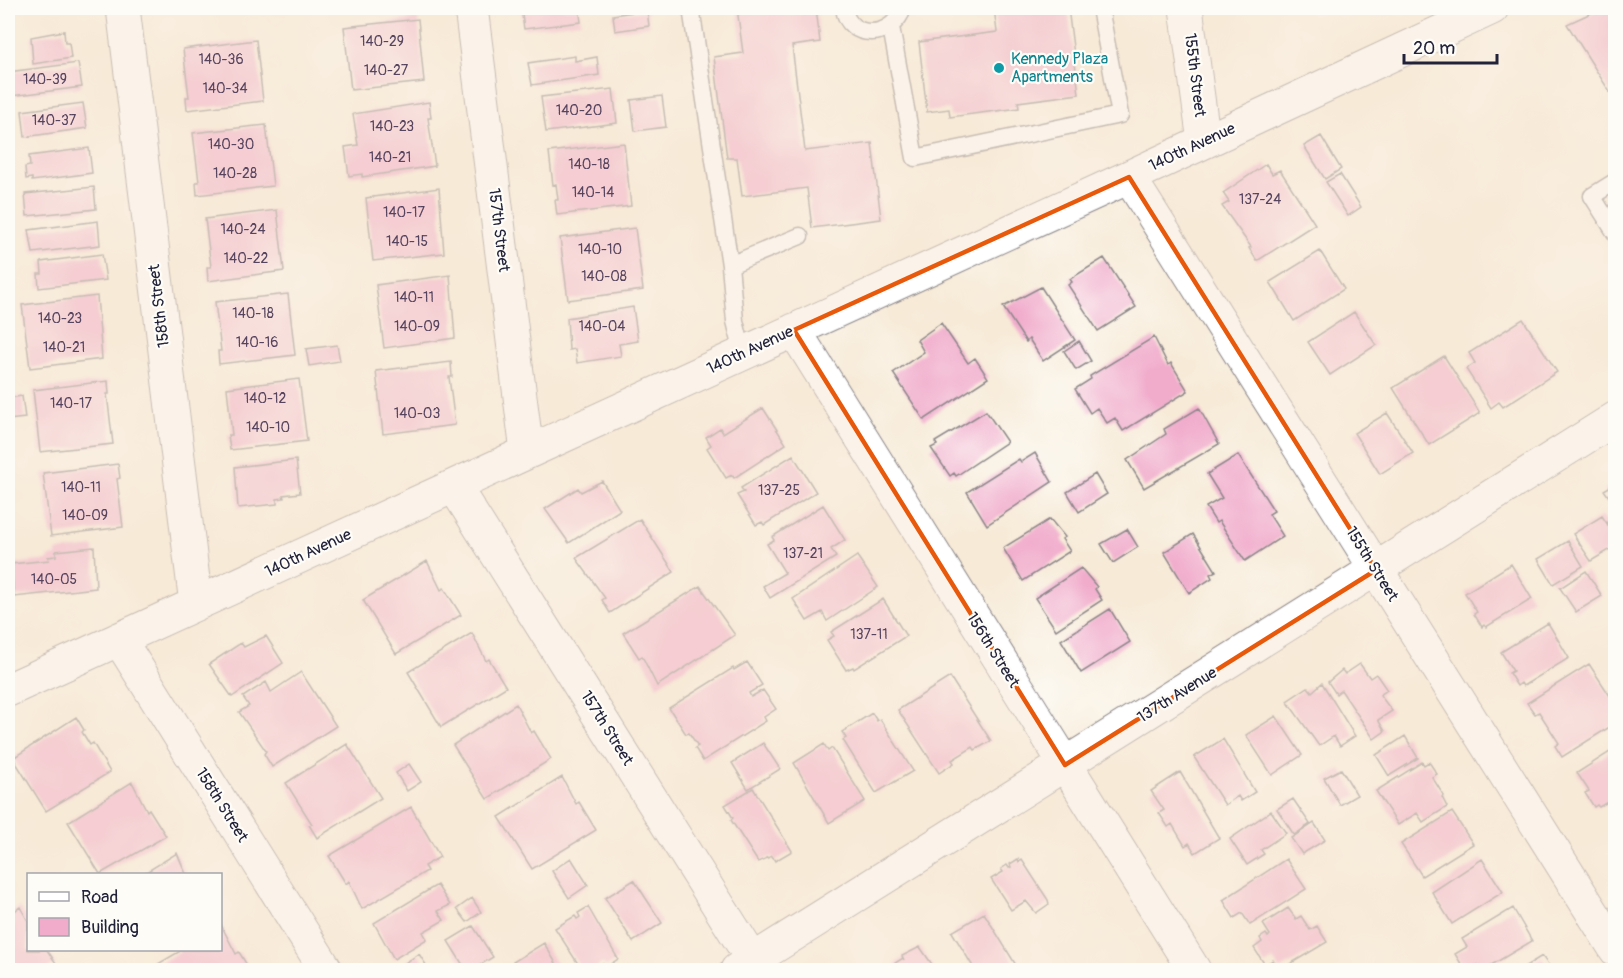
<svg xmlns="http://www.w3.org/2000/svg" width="1623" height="978" font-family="Pangolin,sans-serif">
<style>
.building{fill:#f1accc}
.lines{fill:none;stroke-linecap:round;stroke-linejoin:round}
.lane-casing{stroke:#8c8689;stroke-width:19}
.street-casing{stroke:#8c8689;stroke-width:35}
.lane{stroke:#fff;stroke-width:16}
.street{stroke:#fff;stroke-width:33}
.marked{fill:none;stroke:#e8590c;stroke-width:4.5;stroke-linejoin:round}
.culture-dot{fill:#0f9aa8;stroke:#fdfcf7;stroke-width:2}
.labels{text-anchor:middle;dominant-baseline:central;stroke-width:4.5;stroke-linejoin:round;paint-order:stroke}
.number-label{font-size:14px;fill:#56445f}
.culture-label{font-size:16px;fill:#0d838f;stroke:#fdfcf7;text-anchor:start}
.street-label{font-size:16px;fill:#22223b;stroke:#fdfcf7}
</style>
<rect width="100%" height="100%" fill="#fdfcf7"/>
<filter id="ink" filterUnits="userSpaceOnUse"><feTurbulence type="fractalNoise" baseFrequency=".0167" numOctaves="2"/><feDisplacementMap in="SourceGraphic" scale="12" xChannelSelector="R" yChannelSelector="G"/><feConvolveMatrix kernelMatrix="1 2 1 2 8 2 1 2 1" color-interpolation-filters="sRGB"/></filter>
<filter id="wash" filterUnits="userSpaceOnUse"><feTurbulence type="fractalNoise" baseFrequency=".008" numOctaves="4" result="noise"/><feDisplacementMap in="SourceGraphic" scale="24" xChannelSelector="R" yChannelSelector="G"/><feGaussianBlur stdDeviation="1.35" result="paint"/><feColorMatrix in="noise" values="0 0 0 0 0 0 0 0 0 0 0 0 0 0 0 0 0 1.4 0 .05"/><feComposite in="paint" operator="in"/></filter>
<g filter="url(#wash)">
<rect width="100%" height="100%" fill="#f7ead7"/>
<g id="blocks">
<path class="building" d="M521,8H579L581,22L524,29Z
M737,8H816L820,42L792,46L805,151L872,143L881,219L812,228L807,188L742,196L737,158H727L714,57L743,53Z
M994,8H1068L1079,94L1018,102L1019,108L950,117L949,109L927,112L919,42L997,32Z
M1602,8H1616V102L1567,24Z
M647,10L649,26L615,31L613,15Z
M418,19L424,82L351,90L344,27Z
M64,31L65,43H69L71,58L33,64L31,37Z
M256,40L263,101L187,110L186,97H189L183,49Z
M575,56V61L597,57L599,75L532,85L528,63Z
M78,63L82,87L11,96L8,72Z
M613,89L617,123L546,132L541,97Z
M662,96L666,127L635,131L631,100Z
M429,102L431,118H428L435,166L362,177V174L349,176L345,147L358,145L353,114Z
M83,103L87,128L25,137L22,111Z
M266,125L273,186L197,195L196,182H199L193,133Z
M1321,136L1341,169L1325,179L1304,146Z
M624,143L631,206L557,215L555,200H558L556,184L553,185L549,152Z
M89,148L92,173L32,181V178L26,179L25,167L30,166L29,156Z
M1266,164L1272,174L1280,170L1315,224L1257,261L1249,248L1251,247L1222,206L1229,202L1223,193Z
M1340,174L1361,207L1348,216L1326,182Z
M94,187L96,209L27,216L25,194Z
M439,188L444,253L373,261L366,198Z
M277,210L284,271L208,281L207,267H211L205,219Z
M98,221L100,245L33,253L29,230Z
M635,228L643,290L568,300L560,238Z
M1320,251L1344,289L1294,321L1270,282Z
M102,254L106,280L39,288L38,274H42L41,262Z
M1104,258L1136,307L1098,331L1068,285L1072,282L1070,279Z
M450,275L455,338L384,348L376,285Z
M1041,287L1075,340L1043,361L1029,339L1026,342L1003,307Z
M288,294L295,355L219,364L218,351H221L215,302Z
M97,296L102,359L30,368L22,305Z
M633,307L638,341L619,344L621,356L577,363L575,349L569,350L567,318Z
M1354,312L1376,345L1330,375L1308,342Z
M1523,319L1557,372L1503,407L1499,402L1491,408L1466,369L1475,363L1469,353Z
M941,323L968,363L975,358L988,378L924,420L893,373L924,352L917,340Z
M1154,337L1168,365L1171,363L1188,391L1123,431L1115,418L1107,423L1097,408L1090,413L1075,389L1091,379L1090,376Z
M1079,341L1091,361L1076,370L1064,351Z
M337,345L340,361L309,366L306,349Z
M1444,356L1480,413L1429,445L1393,388Z
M451,362L452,377H449L455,425L383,434L376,371Z
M299,379L307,441L230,450L228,435H232L227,388Z
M108,381L109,394H107L113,444L40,452L33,390Z
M22,396L25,418L8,420V398Z
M763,408L786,444L734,478L732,475L726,478L707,448L711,445L706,437L720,428L723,433Z
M1199,408L1219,444L1144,488L1127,460L1166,434L1164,429Z
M986,411L1007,442L956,476L954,473L950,476L931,448L937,445L935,442Z
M1387,413L1413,453L1380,474L1354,433Z
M1035,453L1052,482L987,525L967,492L1019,459L1021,462Z
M793,455L816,492L764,525L762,522L756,525L737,495L744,492L741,488Z
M1238,455L1274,511L1269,514L1283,536L1245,561L1219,521L1216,523L1206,507L1222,498L1207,474Z
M296,460L300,493L283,495L284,498L277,499V504L238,508L235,467Z
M118,464L120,478L117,479L123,527L51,536L43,473Z
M1095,474L1107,494L1079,512L1067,492Z
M602,481L620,510L569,543L545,509L578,488L581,492Z
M1616,483V507L1604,490Z
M823,505L845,540L831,549L836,557L770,598L763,586L785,573L767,544L774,540L772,537Z
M1602,516L1616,537V546L1591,561L1573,534Z
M640,519L674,572L610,613L602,600L605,598L576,558Z
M1050,519L1065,537L1062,539L1070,551L1023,581L1003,548Z
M1127,529L1138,547L1113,563L1101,544Z
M1193,534L1216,571L1210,574L1212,578L1189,593L1164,552Z
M1568,541L1583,566L1553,584L1538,559Z
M94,547L96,588L14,597L11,564L49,560L48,557L56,556V551Z
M857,556L878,587L827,621L822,612L807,621L793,599Z
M427,561L441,590L444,588L461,615L396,654L363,600Z
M1511,564L1532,599L1486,627L1484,625L1482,627L1474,614L1477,612L1465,593Z
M1081,568L1097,587L1095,589L1102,600L1056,630L1035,598Z
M1586,571L1602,596L1576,612L1560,588Z
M700,586L735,635L657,686L642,656L639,658L623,633Z
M883,599L906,636L854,669L853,667L846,670L827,640L834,636L831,632Z
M1110,609L1130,642L1081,673L1061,640Z
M1548,623L1569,658L1523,686L1521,683L1517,686L1509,673L1513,671L1501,652Z
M472,633L486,661L489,659L506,687L441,727L408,672Z
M266,636L283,663L232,697L209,664L241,643L244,647Z
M747,662L762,685L749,693L751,697L763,690L776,709L764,717L766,721L703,761L695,748L698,746L689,733L686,734L669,708L733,668L734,670Z
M1360,664L1370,678L1376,674L1387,690L1380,695L1392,711L1378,720L1385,731L1374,739L1341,690L1336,694L1328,682L1342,670L1345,674Z
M1589,664L1616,705V723L1562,757L1555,746L1559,743L1539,712L1535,714L1527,703Z
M301,672L336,726L272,767L264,754L266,751L239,712L249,706L243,697L266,682L271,692Z
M950,677L991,741L975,750L973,747L952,760L954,763L939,773L898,710Z
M1322,683L1355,736L1340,746L1334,736L1319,746L1287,701L1308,687L1312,692Z
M516,704L531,733L534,731L551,759L487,799L453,745Z
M872,713L877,721L880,719L913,771L876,793L843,740L846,738L842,732Z
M1276,716L1302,755L1272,775L1246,735Z
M76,717L84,730L82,732L90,745L93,743L110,772L46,811L13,758Z
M1405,736L1418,758L1389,776L1376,755Z
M1223,739L1255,792L1241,801L1238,796L1225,805L1194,757Z
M763,743L780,769L748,789L732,763Z
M347,744L381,798L317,838L309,825L312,824L286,783Z
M824,744L828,751L832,748L865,801L829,823L794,763Z
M1616,748V797L1599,807L1597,805L1594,807L1585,793L1589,791L1577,773Z
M1422,762L1424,765L1429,762L1437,774L1432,777L1444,796L1442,797L1447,807L1423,822L1417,813L1398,825L1376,791Z
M409,764L421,782L407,791L396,773Z
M1341,769L1357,795L1340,805L1324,778Z
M1180,772L1219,838L1195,853L1189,843L1185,846L1172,824L1168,827L1159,813L1164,810L1151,791Z
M562,777L576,804L579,802L596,830L532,869L499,817Z
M132,782L147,811L149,809L166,836L100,874L68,822Z
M753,788L792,851L775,861L772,856L758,862L731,820L733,818L725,805Z
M1293,799L1310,824L1294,835L1277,809Z
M411,807L440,857L424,866L427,871L362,909L349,881L346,884L329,856Z
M1271,811L1286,833L1261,850L1264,854L1247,865L1230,839Z
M1452,812L1473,844L1422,876L1401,844Z
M1314,823L1325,840L1302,854L1291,838Z
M177,853L186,874H143Z
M571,858L588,885L569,898L552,871Z
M1018,859L1019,862L1022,860L1048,900L1049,904L1036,913L1026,901L1011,910L991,879L1003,872L1001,869L1007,865L1009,868L1011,867L1010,864Z
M1286,859L1306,889L1250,925L1242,913L1234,918L1223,900Z
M1482,859L1503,892L1452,924L1432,892Z
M634,880L662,923L633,942L605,898Z
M437,885L450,905L438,911L444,920L423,932L427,939L394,959L374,923Z
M472,898L481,912L467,922L457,909Z
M20,907L28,921V950H47L56,963L45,970H8V916Z
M588,907L618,959L606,967L603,963L592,970H582L555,928L575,916L577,919L580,917L578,913Z
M1288,908L1296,919L1301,916L1310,930L1317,926L1327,942L1280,970L1273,960L1265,965L1254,948L1262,942L1260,938L1266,934L1268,937L1270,935L1263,924Z
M1513,908L1532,941L1483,970L1478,965L1465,970L1455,954L1467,947L1462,939Z
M984,913L1019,970H975L952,932Z
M220,923L236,954L239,952L250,970H161L158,964L182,950H220Z
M473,926L493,957L472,970H466L448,941Z
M544,943L560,970H518L513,962Z
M920,947L936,970H897L895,963L903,958L904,960L902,956Z
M419,954L428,968L424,970H394Z
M1542,956L1552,970H1519Z"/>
</g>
</g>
<g filter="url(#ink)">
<use href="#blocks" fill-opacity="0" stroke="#8c8689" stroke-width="1.5"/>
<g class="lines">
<g class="lane-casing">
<path id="lane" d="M691,8L730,265L735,321L743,353
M844,8C848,42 894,38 903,8
M891,27L915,158L1120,115L1100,8
M1616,181L1592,196L1616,234
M730,265L800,236"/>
</g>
<g class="street-casing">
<path id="street" d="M123,8L196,604
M471,8L527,452
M1186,8L1204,142
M1129,177L1616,950
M794,330L1194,970
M454,486L759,970
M119,639L326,970
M8,690L1129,177L1492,8
M737,970L1616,418"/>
</g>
<use href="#lane" class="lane"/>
<use href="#street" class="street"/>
</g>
</g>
<path d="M0 0H1623V978H0ZM1129,177L1376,570L1065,765L794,330Z" fill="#f7ead7" fill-opacity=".55" fill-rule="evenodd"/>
<path class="marked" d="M1129,177L1376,570L1065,765L794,330Z"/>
<circle class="culture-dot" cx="999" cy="68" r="6"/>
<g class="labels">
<g class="number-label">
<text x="382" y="41">140-29</text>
<text x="221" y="59">140-36</text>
<text x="386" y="70">140-27</text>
<text x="45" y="79">140-39</text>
<text x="225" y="88">140-34</text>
<text x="579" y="110">140-20</text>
<text x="54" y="120">140-37</text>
<text x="392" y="126">140-23</text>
<text x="231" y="144">140-30</text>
<text x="390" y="157">140-21</text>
<text x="589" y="164">140-18</text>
<text x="235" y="173">140-28</text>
<text x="593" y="192">140-14</text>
<text x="1260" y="199">137-24</text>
<text x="404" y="212">140-17</text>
<text x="243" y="229">140-24</text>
<text x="407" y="241">140-15</text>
<text x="600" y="249">140-10</text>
<text x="246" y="258">140-22</text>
<text x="604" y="276">140-08</text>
<text x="414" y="297">140-11</text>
<text x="253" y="313">140-18</text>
<text x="60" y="318">140-23</text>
<text x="417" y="326">140-09</text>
<text x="602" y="326">140-04</text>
<text x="257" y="342">140-16</text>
<text x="64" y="347">140-21</text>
<text x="265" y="398">140-12</text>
<text x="71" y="403">140-17</text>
<text x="417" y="413">140-03</text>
<text x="268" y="427">140-10</text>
<text x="81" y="487">140-11</text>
<text x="779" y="490">137-25</text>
<text x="85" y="515">140-09</text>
<text x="803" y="553">137-21</text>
<text x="54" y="579">140-05</text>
<text x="869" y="634">137-11</text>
</g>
<g class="culture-label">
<text x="1011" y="59">Kennedy Plaza<tspan x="1011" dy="18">Apartments</tspan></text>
</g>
<g class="street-label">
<text transform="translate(1195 75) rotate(83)">155th Street</text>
<text transform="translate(1192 147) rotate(-25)">140th Avenue</text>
<text transform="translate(499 230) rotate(83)">157th Street</text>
<text transform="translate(159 306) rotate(-97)">158th Street</text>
<text transform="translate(750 350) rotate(-25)">140th Avenue</text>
<text transform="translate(308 553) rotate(-25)">140th Avenue</text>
<text transform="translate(1372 564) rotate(58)">155th Street</text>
<text transform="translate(993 650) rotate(58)">156th Street</text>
<text transform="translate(1177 695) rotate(-32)">137th Avenue</text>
<text transform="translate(607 728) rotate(58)">157th Street</text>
<text transform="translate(222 805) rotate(58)">158th Street</text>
</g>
</g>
<rect width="1623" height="978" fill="none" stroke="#fdfcf7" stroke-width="30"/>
<rect x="27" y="873" width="195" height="78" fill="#fdfcf7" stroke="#a5a5ac" stroke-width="1.5"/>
<rect x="39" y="892" width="30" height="9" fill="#ffffff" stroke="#a5a5ac" stroke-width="1.5"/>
<text x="81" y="903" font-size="18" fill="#22223b">Road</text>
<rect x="39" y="918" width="30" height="18" fill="#f1accc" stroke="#a5a5ac" stroke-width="1.5"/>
<text x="81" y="933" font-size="18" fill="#22223b">Building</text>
<path d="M1404 54v9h93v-9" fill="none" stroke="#22223b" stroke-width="3"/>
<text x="1413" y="54" font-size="18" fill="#22223b" stroke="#fdfcf7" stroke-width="4.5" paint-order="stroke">20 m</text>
</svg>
